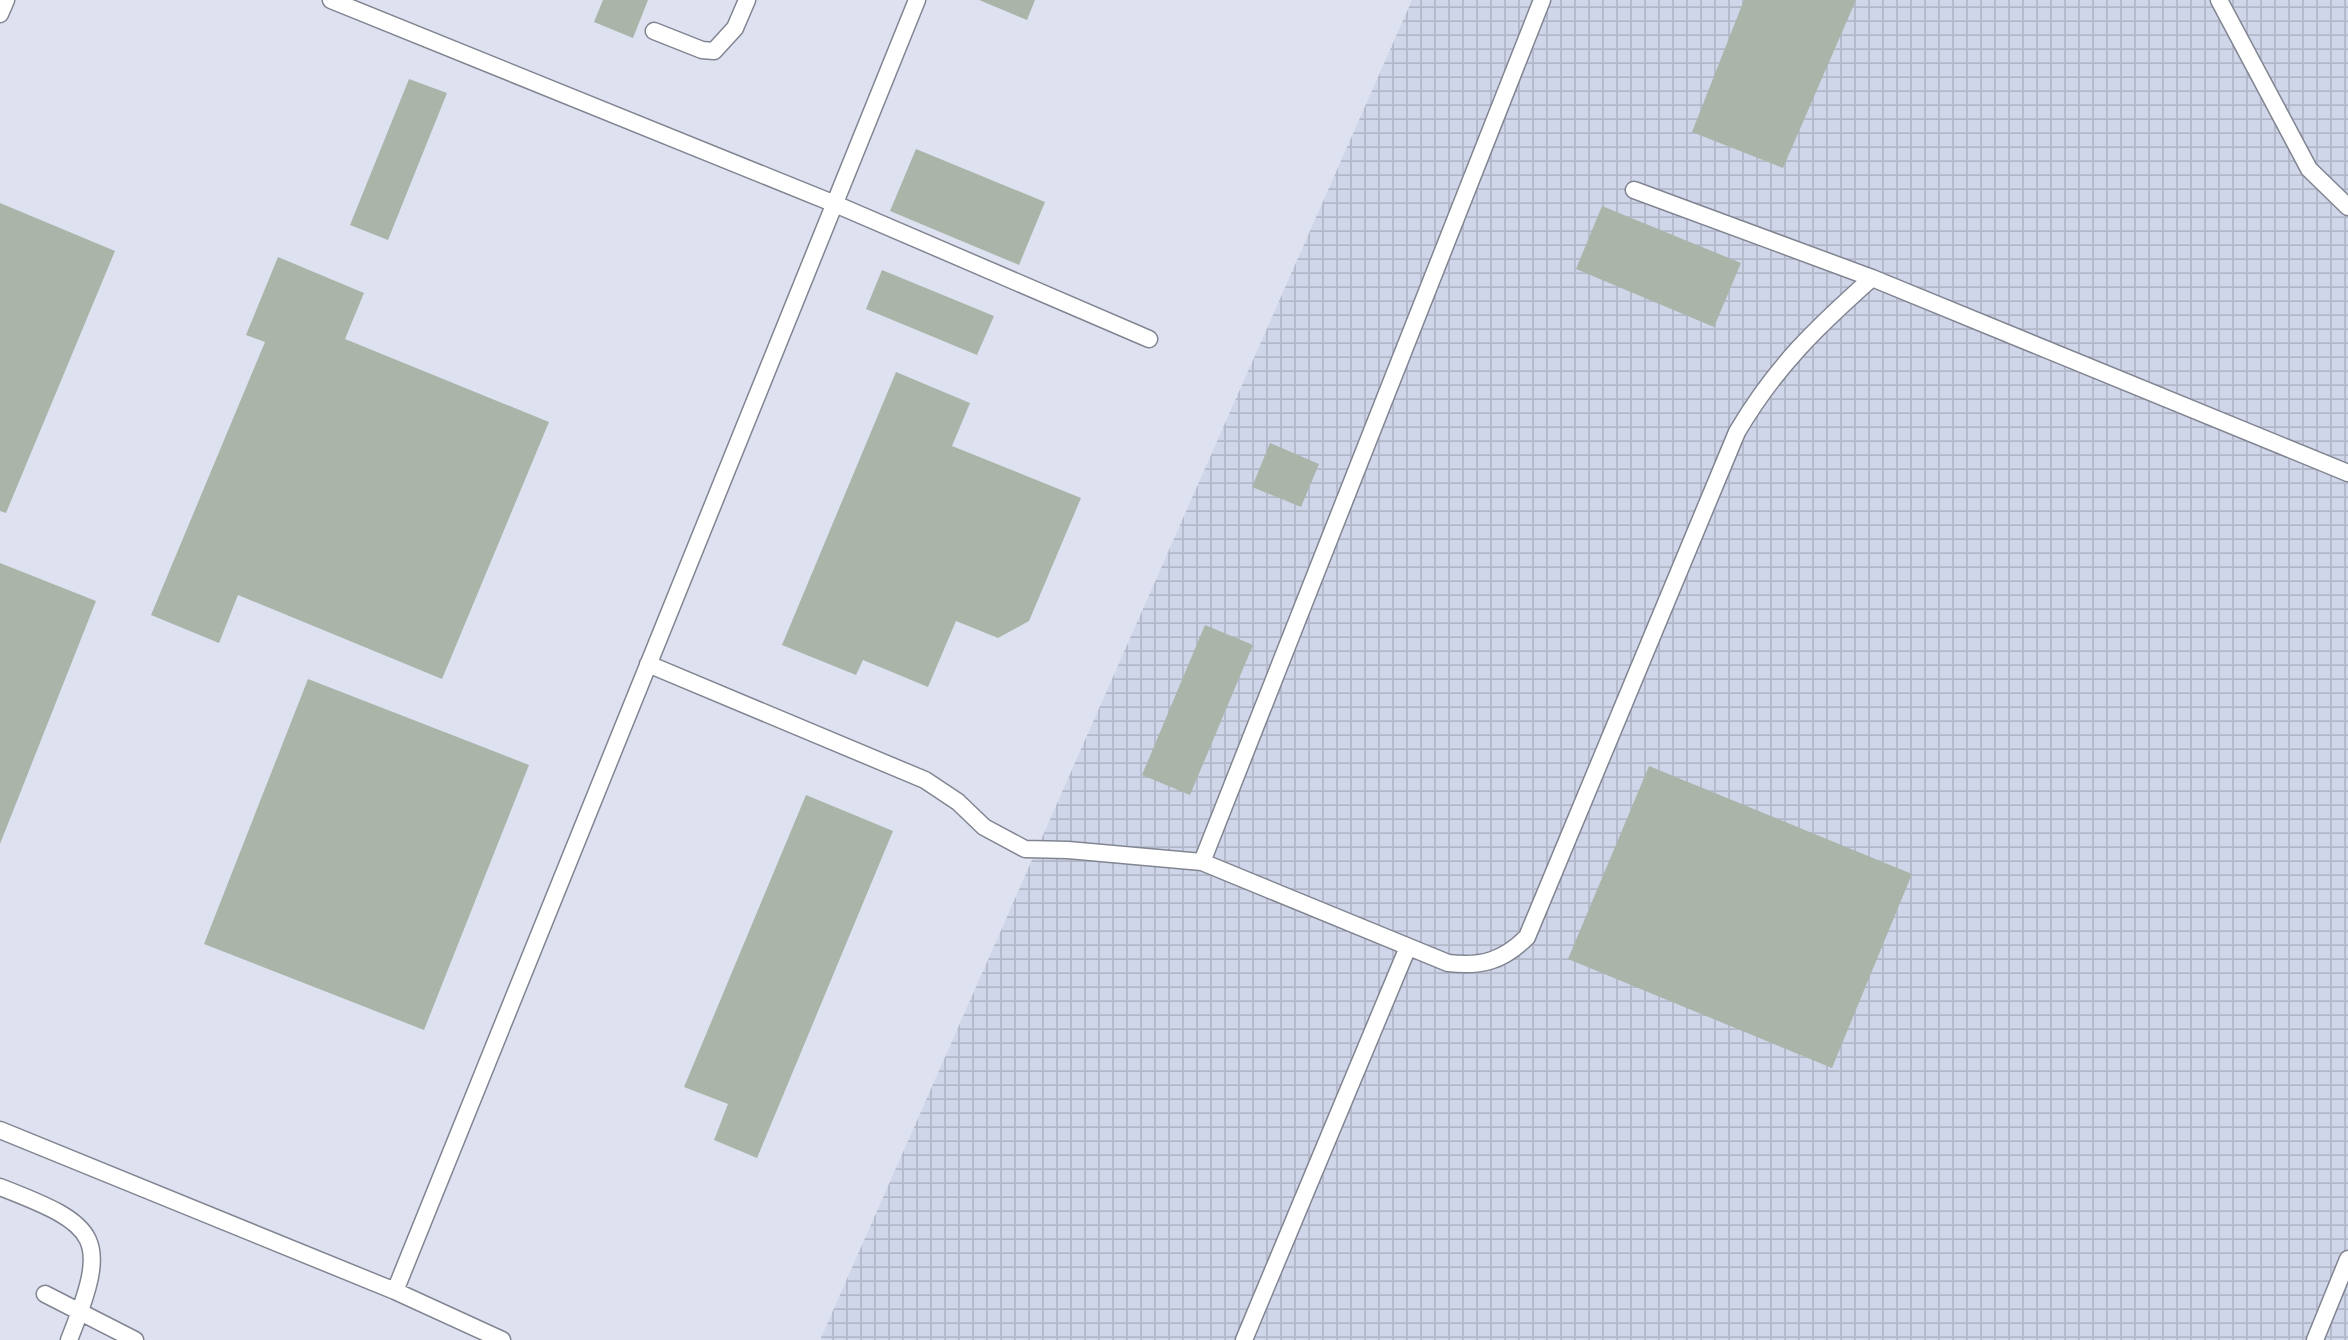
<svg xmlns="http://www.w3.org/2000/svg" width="2348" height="1340" font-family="Quicksand,sans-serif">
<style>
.industrial{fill:url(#industrial-grid)}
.building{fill:#aab4a9}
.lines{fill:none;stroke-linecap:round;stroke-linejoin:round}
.lane-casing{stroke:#818591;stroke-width:19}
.lane{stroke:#fff;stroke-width:16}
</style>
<defs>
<pattern id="industrial-grid" width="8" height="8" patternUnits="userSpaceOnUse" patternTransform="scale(1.75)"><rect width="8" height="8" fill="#cfd6e9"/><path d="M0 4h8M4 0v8" fill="none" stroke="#b2b8c8"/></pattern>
</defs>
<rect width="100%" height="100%" fill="#dee2f0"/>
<path class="industrial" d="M1412,0H2348V1340H820Z"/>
<path class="building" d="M603,0H648L633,38L594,22Z
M979,0H1035L1027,20Z
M1744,0H1856L1783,168L1692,132Z
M409,79L447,93L388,240L350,225Z
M916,149L1045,202L1019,265L890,211Z
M0,203L115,251L6,513L0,511Z
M1602,206L1741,263L1714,327L1576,269Z
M278,257L364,293L345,339L549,422L442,679L238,595L219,643L151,615L265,342L246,335Z
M882,270L994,316L977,355L866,309Z
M896,372L970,403L952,446L1081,498L1029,621L998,638L956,621L928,687L863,660L856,675L782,645Z
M1270,443L1319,464L1301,507L1252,487Z
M0,563L96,601L0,844Z
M1205,625L1253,645L1190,795L1142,775Z
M308,679L529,765L424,1030L204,944Z
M1649,766L1912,874L1832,1068L1568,959Z
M806,795L893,831L757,1158L714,1140L728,1104L684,1087Z"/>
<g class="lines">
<g class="lane-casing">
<path id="lane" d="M331,0L835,204L1149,339
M2219,0L2309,169L2348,207
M0,14L6,0
M654,31L702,50L714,51L735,28L747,0
M1634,190L1872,278L2348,473
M648,664L925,780L958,802L984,827L1025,849L1068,850L1202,862L1448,963C1481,967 1503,961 1527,937L1737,432C1776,366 1816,328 1872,278
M1202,862L1542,0
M0,1130L395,1291L502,1340
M0,1187C101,1226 110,1237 69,1340
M395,1291L917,0
M45,1294L135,1340
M1244,1340L1408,947
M2315,1340L2348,1259"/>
</g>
<use href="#lane" class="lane"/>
</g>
</svg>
